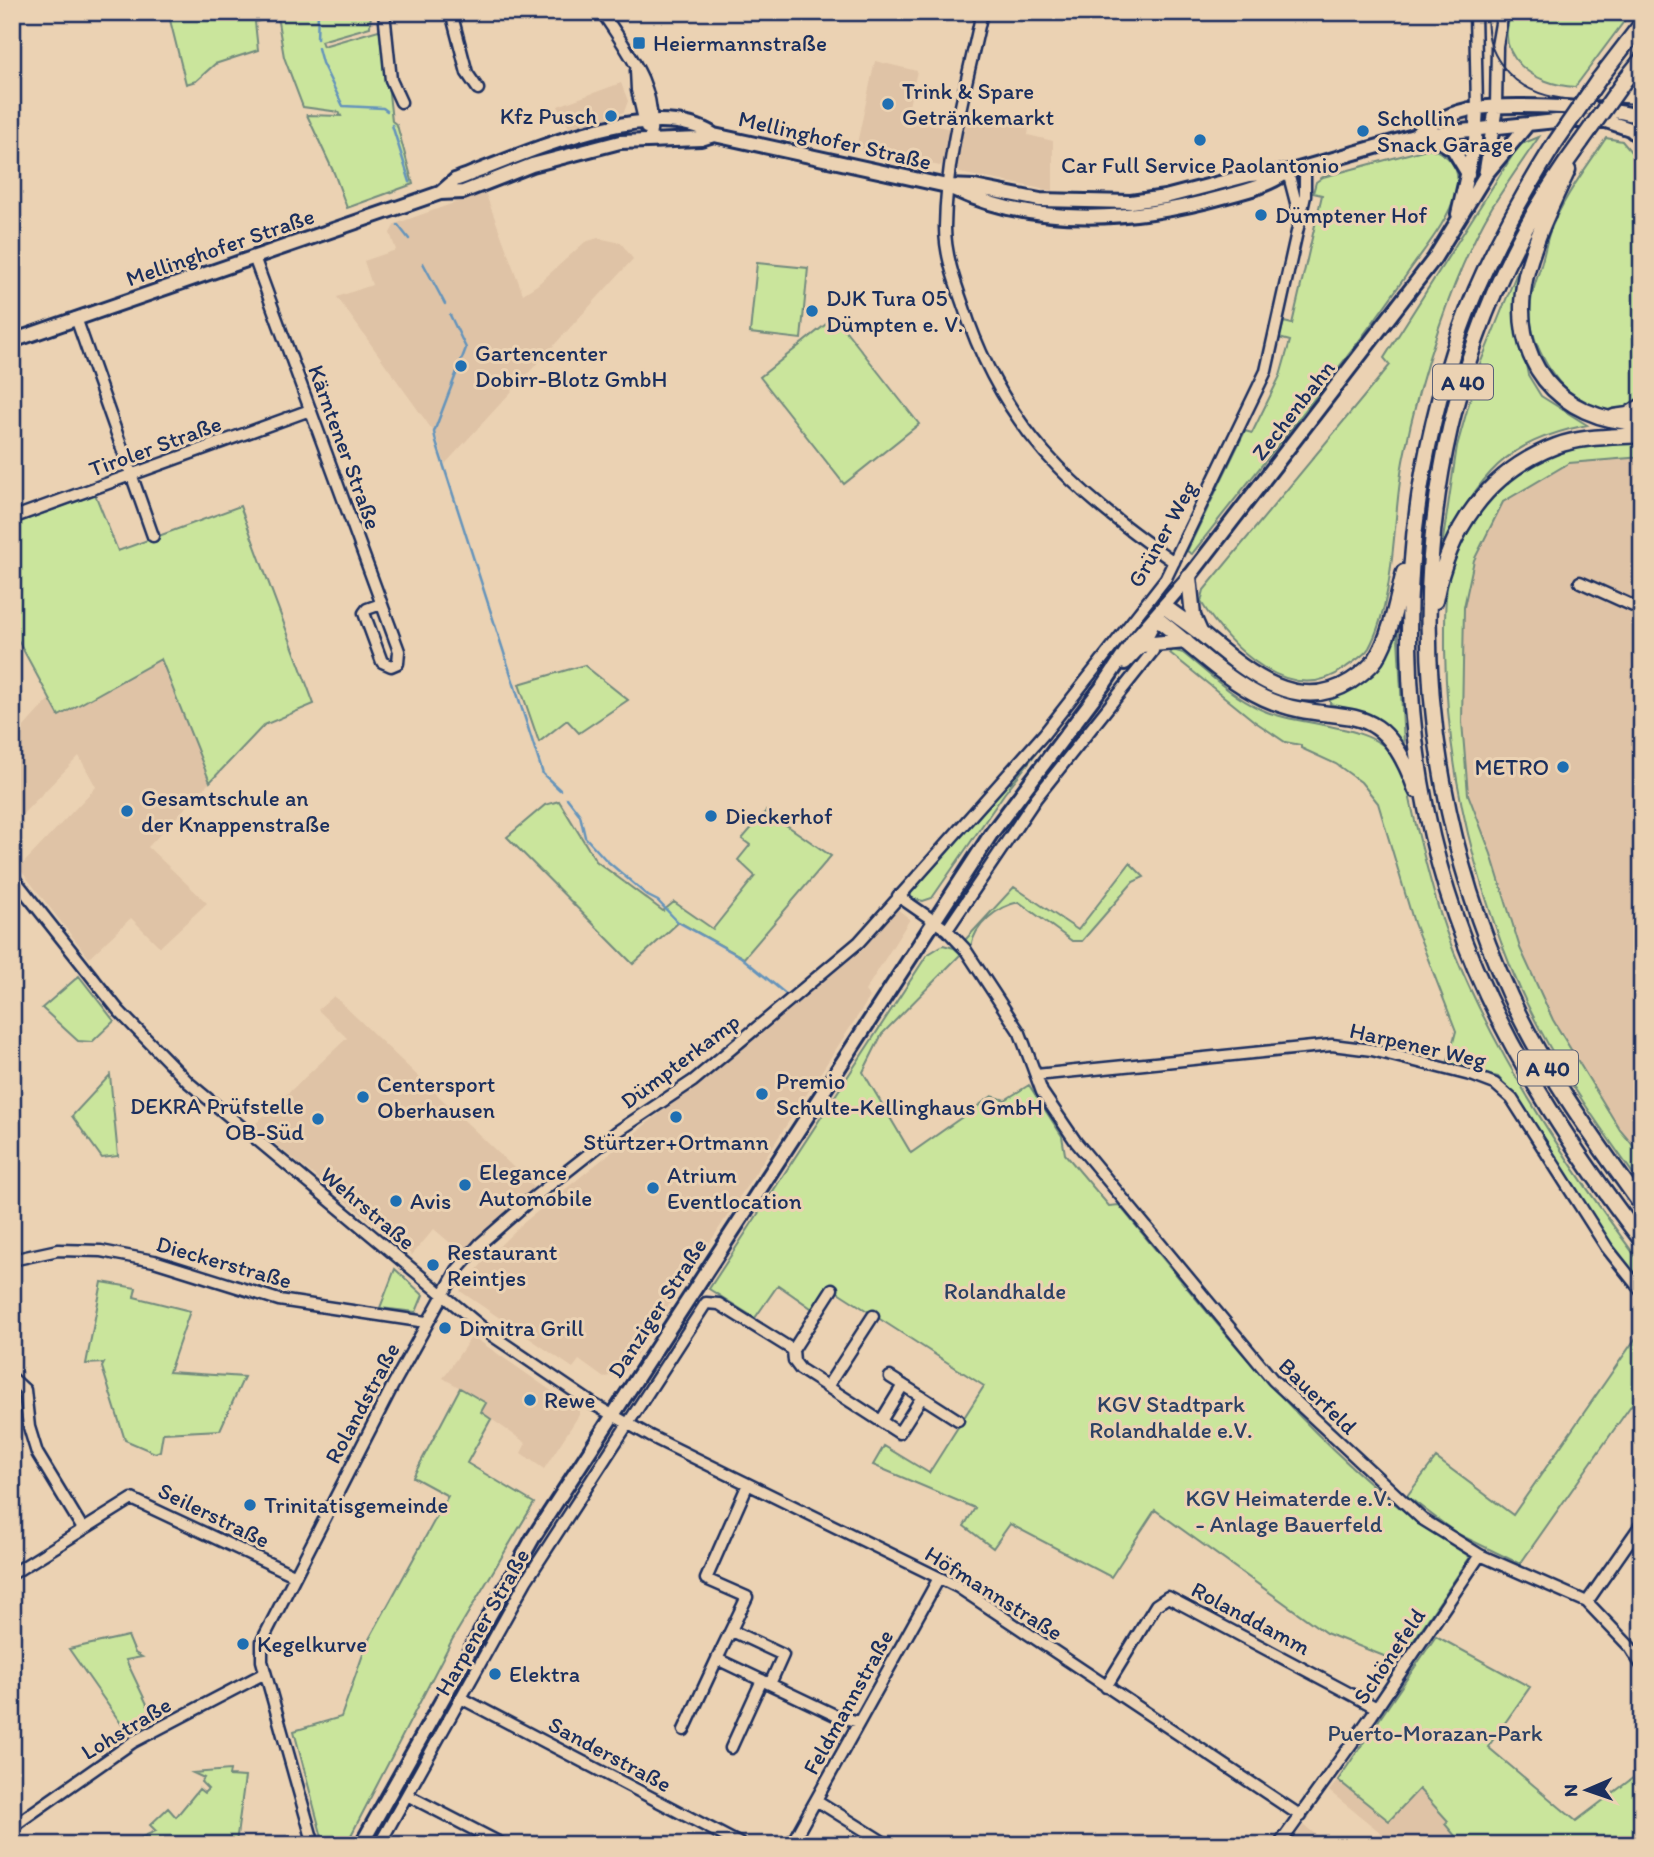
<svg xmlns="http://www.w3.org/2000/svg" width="1654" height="1857" font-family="Itim,sans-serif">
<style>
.built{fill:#dfc3a6}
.green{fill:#cae59c;stroke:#728a7d;stroke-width:2}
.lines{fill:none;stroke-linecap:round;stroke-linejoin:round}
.stream{stroke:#6594bb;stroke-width:2.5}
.minor-casing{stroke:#1b2f5e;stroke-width:15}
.major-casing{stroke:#1b2f5e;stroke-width:18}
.highway-casing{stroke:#1b2f5e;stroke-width:19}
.minor{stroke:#ebd2b3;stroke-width:10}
.major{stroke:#ebd2b3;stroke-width:12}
.highway{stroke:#ebd2b3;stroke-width:14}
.tram{stroke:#1b2f5e;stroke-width:2}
.highway-bridge-casing{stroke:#1b2f5e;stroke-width:19;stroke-linecap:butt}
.highway-bridge{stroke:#ebd2b3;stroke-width:14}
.poi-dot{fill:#1f6fb2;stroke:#ebd2b3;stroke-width:2.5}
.labels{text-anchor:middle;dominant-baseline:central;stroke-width:6;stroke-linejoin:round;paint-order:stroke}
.shield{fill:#ebd2b3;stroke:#596078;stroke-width:2}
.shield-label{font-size:21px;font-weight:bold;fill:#1b2f5e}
.poi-label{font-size:23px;fill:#1b2f5e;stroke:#ebd2b3;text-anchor:start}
.street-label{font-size:23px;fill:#1b2f5e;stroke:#ebd2b3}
.park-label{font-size:23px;fill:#2c4164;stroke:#ebd2b3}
</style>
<rect width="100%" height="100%" fill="#ebd2b3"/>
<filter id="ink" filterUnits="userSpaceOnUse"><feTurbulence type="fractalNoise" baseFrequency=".0143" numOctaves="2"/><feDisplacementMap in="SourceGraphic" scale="14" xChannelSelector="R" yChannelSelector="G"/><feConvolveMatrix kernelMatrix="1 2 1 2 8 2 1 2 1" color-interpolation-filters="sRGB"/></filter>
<g filter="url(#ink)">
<path class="built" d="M875,61L917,71L906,119L951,129L944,161L940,166L856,148Z
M621,83L628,101L624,112L570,130L558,106Z
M968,108L1030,122L1028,135L1053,141V191L960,173L956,167Z
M485,192L523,294L537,285L585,242L598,238L621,243L633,259L445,464L436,435L337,297L372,285L364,261L396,250L390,233L395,224Z
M1642,457V1156L1620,1130L1553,1020L1520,948L1491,854L1468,794L1462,722L1464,607L1474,560L1503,502L1569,463Z
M161,658L210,782L148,847L207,903L160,947L131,918L89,958L19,868L96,787L79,756L12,825V740L50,698L60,715Z
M896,908L910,919L865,991L870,997L622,1377L616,1373L604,1378L579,1360L573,1368L460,1291L484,1261L522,1224L861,951Z
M334,996L534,1187L462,1253L434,1229L412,1255L253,1126L347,1038L318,1010Z
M472,1336L579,1410V1415L544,1469L521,1453L526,1443L481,1412L486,1403L443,1378Z
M1338,1780L1389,1821L1419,1788L1448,1821L1446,1825L1456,1837L1451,1845H1396L1329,1791Z
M1304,1825L1328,1845H1288Z"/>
<path class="green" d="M168,12H371L370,27L321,41L323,46L382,29L392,121L397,125L413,184L347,208L334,173L307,115L341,116L339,112L303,107L284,57L277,16L255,22L258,50L215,64L196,81L186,84Z
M1512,12H1631L1575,87C1535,85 1492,57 1512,12Z
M1539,137C1523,160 1507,183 1492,207C1452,275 1419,379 1404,456C1392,513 1397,596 1369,648C1364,656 1353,662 1345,668C1291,709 1229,647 1201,602L1204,590L1390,365L1384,358L1519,145Z
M1606,138L1622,141L1642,165V396C1636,406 1627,409 1616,411C1572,417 1533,354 1530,317C1529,298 1536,282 1541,265C1544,255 1546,244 1549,234C1562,199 1586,168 1606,138Z
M1430,148C1450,155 1462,169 1456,192C1448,222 1424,249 1407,274C1341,371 1263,461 1192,554L1187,551L1245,431L1252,433L1280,376L1290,341L1279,338L1284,322L1292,324L1322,195L1313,193L1316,182L1323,177Z
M1526,250L1515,308L1528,375L1541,396L1587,425C1501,443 1483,474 1442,546L1457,446L1480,364Z
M757,263L808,268L801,339L750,333Z
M835,317L919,424L844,484L760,377Z
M1642,443V457L1569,463L1503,502L1474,560L1464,607L1462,722L1468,794L1491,854L1520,948L1553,1020L1620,1130L1642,1156V1186C1592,1117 1543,1047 1511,968C1470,866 1446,758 1445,648C1445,617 1444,588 1453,559C1465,520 1499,483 1533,463C1566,444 1605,445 1642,443Z
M95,494L118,551L240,506L314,704L264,725L210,782L161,659L59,716L12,629V525Z
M1397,620L1404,744C1383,722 1360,710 1330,704V700C1375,682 1380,663 1397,620Z
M1173,650L1183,653C1207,672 1231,696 1260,709C1297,727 1368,722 1393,755C1407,774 1410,802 1416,825C1427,867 1437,911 1454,952C1500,1064 1570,1168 1642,1265V1285L1610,1245L1516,1098L1498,1077L1447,1065L1456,1031L1414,923L1378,803L1361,782L1336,764L1301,748V745L1285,742L1254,721L1170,653Z
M584,665L628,700L579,733L567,720L539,742L519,684Z
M1070,710L1004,794L932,898L923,901L911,898V891Z
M559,801L596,861L663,911L674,902L713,929L755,876L738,860L750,845L742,839L766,811L831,856L744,958L679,922L633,964L507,837L545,805Z
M1130,863L1144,877L1133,882L1082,941H1072L1019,902C998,906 974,925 971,947L965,940L1014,887L1078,930Z
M943,945L954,948L961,954L882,1034L863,1072L911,1153L992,1096L1005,1100L1029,1085L1062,1136L1065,1154L1109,1206L1119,1205C1224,1332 1328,1470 1470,1557L1399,1662L1326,1633L1155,1510L1111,1577L1010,1524L993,1548L964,1526L975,1508L873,1465L884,1446L929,1473L984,1386L830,1287L814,1310L778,1285L755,1318L709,1289L927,955Z
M79,976L114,1021L92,1042L78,1041L42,1008Z
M110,1075L118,1156L102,1158L72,1116Z
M395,1269L423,1295L416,1312L380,1308Z
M102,1282L136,1288L134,1297L190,1311L169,1372L244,1377L220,1430L163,1433L160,1451L155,1453L125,1440L102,1367L104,1363L86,1364Z
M1642,1329V1410L1632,1404L1520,1564L1456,1533L1407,1496L1436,1458L1513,1515Z
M460,1388L486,1403L481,1412L491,1419L467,1463L534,1503L452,1640L346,1845H324L294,1731L341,1717L367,1643L448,1496L413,1477Z
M128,1636L135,1653L142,1657L126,1660L155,1721L129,1735L69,1649Z
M1436,1636L1530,1687L1488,1747L1576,1821L1642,1771V1845H1451L1456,1837L1445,1824L1448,1821L1419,1789L1389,1821L1338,1780Z
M230,1770L229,1776L245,1777L236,1843L124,1845L156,1831L150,1825L168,1808L176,1817L199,1789L204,1793L208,1789L201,1782L204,1778L193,1773Z"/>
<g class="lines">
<path class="stream" d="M317,39L318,12
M318,48L322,63L343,106L383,108L387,111
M392,125L410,182
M398,225L409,239
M423,263L445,304
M450,315L466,348L434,432L436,442L543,774L560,790
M567,798L580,815L585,837L606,860L648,896L658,901L678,922L741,957L787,995"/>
<g class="minor-casing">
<path id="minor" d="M384,12L391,80L401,102
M451,12L467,73L478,89
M602,12C628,52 659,89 650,138
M982,12C967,83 946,154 945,227C945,253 954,280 963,305C1003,429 1071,489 1174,562
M1475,12L1477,108
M636,70L637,90L646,128
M1496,107L1497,46L1503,12
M1288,172L1299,214
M254,257L399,651L398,663L391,666L382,662L364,613L367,609L381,604
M76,318L153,536
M12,518L310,410
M1580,582L1642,610
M12,876L119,1011L189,1083L490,1334L593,1404L650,1436L958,1587L1301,1816
M898,896L947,930L965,949L1020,1033L1042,1092L1076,1142L1273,1380L1422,1519L1480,1555L1587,1602L1630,1647L1642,1666
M947,930L1036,798L1153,651
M1036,1075L1332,1045L1372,1050L1474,1076L1495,1084L1512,1099L1607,1248L1642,1292
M12,1260L58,1250L101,1251L154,1261L279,1300L426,1322
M793,1350L832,1289
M12,1378L25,1390L29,1427L37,1453L83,1529
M827,1387L873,1316
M922,1397L958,1420
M881,1421L903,1385
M748,1484L706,1579L747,1597L717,1659L837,1716L859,1722
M12,1574L132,1499L294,1575
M1587,1602L1642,1523
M732,1631L783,1655L770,1684
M1106,1687L1156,1605L1168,1597L1377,1708
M461,1698L742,1845
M684,1730L717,1659
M731,1748L762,1680
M407,1795L504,1845
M816,1800L888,1845
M12,1827L133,1742L265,1673
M314,1845L262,1661V1641L393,1385L457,1270L480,1244L528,1202L618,1131L693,1081L859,942L1044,734L1166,578L1266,371L1305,196V167
M379,1845L526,1581L706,1303L719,1304L793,1350L794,1361L800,1369L899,1433L922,1397L890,1377
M791,1845L939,1578
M1279,1845L1372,1715L1480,1555"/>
</g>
<g class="major-casing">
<path id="major" d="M1414,136C1430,122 1455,111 1477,108C1506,104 1617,106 1642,118
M1431,136L1453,149L1468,174
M1487,173L1528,124
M953,189C1036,228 1137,221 1223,197C1246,191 1268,186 1287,172
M440,193L455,180C518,157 651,93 714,135
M1458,214L1475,140L1477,108
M12,341L440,193L463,192L532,165L620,142L701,139L714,135L947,186L974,187L1040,200L1131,202L1165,197L1250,175L1288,172L1414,136L1556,121H1606L1630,129L1642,139
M1125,663L1142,645L1156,618
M361,1845L533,1538L991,834L1105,683L1133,641L1189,577L1434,259L1485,176L1496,107"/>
</g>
<g class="highway-casing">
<path id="highway" d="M1599,79L1642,23
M1625,80L1642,59
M1581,142C1399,386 1386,725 1510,996C1544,1071 1594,1139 1642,1206
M1555,143C1518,202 1484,263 1461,328C1389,534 1390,766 1475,968C1517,1066 1577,1156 1642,1241
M1568,170C1552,204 1535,238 1526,275C1507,359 1557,421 1642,423
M1614,417L1628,415L1642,406
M1189,577L1193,616L1200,632
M1435,601C1448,531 1487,472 1556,446C1582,436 1614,437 1642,435
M1165,607C1178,617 1192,626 1204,636C1245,670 1296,716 1351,681C1360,675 1370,668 1376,659C1391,635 1397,600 1404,572
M1156,618C1190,644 1225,680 1264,698C1339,732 1379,686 1416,790
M1142,645L1186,641"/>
</g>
<use href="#minor" class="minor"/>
<use href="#major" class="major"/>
<use href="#highway" class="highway"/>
<path class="tram" d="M1488,12C1486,31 1490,49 1501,64C1532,110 1594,98 1642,105"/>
<g class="highway-bridge-casing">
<path id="highway-bridge" d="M1581,142L1625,80
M1555,143L1599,79"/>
</g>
<use href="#highway-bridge" class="highway-bridge"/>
</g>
</g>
<g class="poi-dot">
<rect x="632" y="36" width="14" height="14" rx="3.5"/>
<circle cx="888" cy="104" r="7"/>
<circle cx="611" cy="116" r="7"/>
<circle cx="1363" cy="131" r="7"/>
<circle cx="1200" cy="140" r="7"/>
<circle cx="1261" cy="215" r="7"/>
<circle cx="812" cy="311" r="7"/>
<circle cx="461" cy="366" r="7"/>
<circle cx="1563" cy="767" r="7"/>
<circle cx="127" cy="811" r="7"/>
<circle cx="711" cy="816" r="7"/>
<circle cx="762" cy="1094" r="7"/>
<circle cx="363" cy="1097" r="7"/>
<circle cx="676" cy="1117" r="7"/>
<circle cx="318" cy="1119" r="7"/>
<circle cx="465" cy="1185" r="7"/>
<circle cx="653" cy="1188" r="7"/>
<circle cx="396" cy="1201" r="7"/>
<circle cx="433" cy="1265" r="7"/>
<circle cx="445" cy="1328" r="7"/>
<circle cx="530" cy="1400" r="7"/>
<circle cx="250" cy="1505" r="7"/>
<circle cx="243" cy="1644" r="7"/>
<circle cx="495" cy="1674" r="7"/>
</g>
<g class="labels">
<g class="shield">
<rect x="1433" y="364.5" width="60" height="35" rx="5"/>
<rect x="1518" y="1050.5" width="60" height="35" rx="5"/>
</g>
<g class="shield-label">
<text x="1463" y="382">A 40</text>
<text x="1548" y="1068">A 40</text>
</g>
<g class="poi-label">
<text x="653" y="43">Heiermannstraße</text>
<text x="902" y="91">Trink &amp; Spare<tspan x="902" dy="26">Getränkemarkt</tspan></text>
<text x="597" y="116" text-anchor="end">Kfz Pusch</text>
<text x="1377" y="118">Schollin<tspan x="1377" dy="26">Snack Garage</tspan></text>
<text x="1200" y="165" text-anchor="middle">Car Full Service Paolantonio</text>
<text x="1275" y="215">Dümptener Hof</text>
<text x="826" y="298">DJK Tura 05<tspan x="826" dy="26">Dümpten e. V.</tspan></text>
<text x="475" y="353">Gartencenter<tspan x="475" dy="26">Dobirr-Blotz GmbH</tspan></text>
<text x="1549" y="767" text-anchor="end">METRO</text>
<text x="141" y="798">Gesamtschule an<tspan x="141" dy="26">der Knappenstraße</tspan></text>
<text x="725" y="816">Dieckerhof</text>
<text x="776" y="1081">Premio<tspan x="776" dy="26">Schulte-Kellinghaus GmbH</tspan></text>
<text x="377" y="1084">Centersport<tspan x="377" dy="26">Oberhausen</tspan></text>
<text x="304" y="1106" text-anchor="end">DEKRA Prüfstelle<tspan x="304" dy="26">OB-Süd</tspan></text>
<text x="676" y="1142" text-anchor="middle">Stürtzer+Ortmann</text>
<text x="479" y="1172">Elegance<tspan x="479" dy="26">Automobile</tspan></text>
<text x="667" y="1175">Atrium<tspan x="667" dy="26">Eventlocation</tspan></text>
<text x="410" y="1201">Avis</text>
<text x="447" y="1252">Restaurant<tspan x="447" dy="26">Reintjes</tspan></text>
<text x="459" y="1328">Dimitra Grill</text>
<text x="544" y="1400">Rewe</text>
<text x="264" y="1505">Trinitatisgemeinde</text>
<text x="257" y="1644">Kegelkurve</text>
<text x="509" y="1674">Elektra</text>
</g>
<g class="street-label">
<text transform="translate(835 140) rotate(13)">Mellinghofer Straße</text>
<text transform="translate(220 247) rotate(-19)">Mellinghofer Straße</text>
<text transform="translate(1293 410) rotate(-52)">Zechenbahn</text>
<text transform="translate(155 446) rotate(-20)">Tiroler Straße</text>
<text transform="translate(345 447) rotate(70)">Kärntener Straße</text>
<text transform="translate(1162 534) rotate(-61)">Grüner Weg</text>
<text transform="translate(1418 1045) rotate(13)">Harpener Weg</text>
<text transform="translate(680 1061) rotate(-37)">Dümpterkamp</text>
<text transform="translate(368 1208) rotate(40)">Wehrstraße</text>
<text transform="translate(224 1262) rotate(16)">Dieckerstraße</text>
<text transform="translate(657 1308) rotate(-57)">Danziger Straße</text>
<text transform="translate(1318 1396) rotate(44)">Bauerfeld</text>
<text transform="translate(362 1403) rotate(-62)">Rolandstraße</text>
<text transform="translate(214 1515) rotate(26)">Seilerstraße</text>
<text transform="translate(994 1593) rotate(32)">Höfmannstraße</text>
<text transform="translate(1251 1618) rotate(28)">Rolanddamm</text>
<text transform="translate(482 1622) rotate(-60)">Harpener Straße</text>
<text transform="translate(1389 1656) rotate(-56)">Schönefeld</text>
<text transform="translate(848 1702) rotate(-61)">Feldmannstraße</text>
<text transform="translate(126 1728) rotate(-31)">Lohstraße</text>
<text transform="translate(610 1754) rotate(28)">Sanderstraße</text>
</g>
<g class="park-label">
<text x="1005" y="1291">Rolandhalde</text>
<text x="1171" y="1404">KGV Stadtpark<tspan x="1171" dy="26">Rolandhalde e.V.</tspan></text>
<text x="1289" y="1498">KGV Heimaterde e.V.<tspan x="1289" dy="26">- Anlage Bauerfeld</tspan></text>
<text x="1435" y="1733">Puerto-Morazan-Park</text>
</g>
</g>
<rect width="1654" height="1857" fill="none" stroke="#ebd2b3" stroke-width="42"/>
<rect x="21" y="21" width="1612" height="1815" fill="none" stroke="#1b2f5e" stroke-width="2.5" filter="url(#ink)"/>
<g transform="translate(1587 1790) rotate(268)" stroke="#ebd2b3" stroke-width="5" paint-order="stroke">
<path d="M0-5L12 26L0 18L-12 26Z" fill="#1b2f5e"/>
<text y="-10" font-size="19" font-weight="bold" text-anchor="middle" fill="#1b2f5e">N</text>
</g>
</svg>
